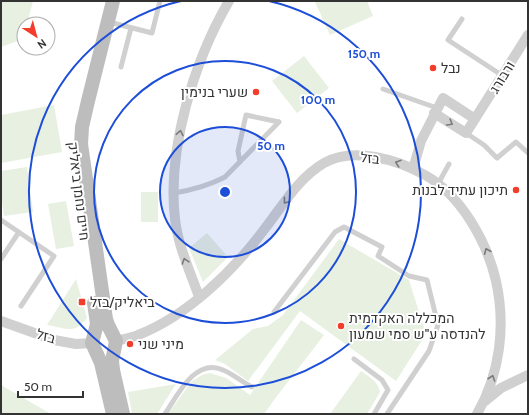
<svg xmlns="http://www.w3.org/2000/svg" width="529" height="415" font-family="Cabin,Heebo,sans-serif">
<style>
.green{fill:#e7f0e1}
.lines{fill:none;stroke-linecap:round;stroke-linejoin:round}
.lane{stroke:#d0d0d0;stroke-width:5}
.street{stroke:#d0d0d0;stroke-width:10}
.secondary{stroke:#bdbdbd;stroke-width:14}
.oneway{stroke:#7a7a7a}
.ring{fill:none;stroke:#1d4ed8;stroke-width:2}
.poi-dot{fill:#f33d2c;stroke:#fff;stroke-width:1.5}
.labels{text-anchor:middle;dominant-baseline:central;stroke-width:4;stroke-linejoin:round;paint-order:stroke}
.poi-label{font-size:14px;fill:#333;stroke:#fff;text-anchor:start}
.street-label{font-size:14px;fill:#333;stroke:#fff}
.centre{fill:#1d4ed8;stroke:#fff;stroke-width:2}
.ring-label{font-size:12px;text-anchor:middle;font-weight:bold;fill:#1d4ed8;stroke:#fff;stroke-width:4;stroke-linejoin:round;paint-order:stroke}
</style>
<rect width="100%" height="100%" fill="#fff"/>
<path class="green" d="M1,1H33L27,24H24L23,39L1,47Z
M318,1H367L373,16L330,35L315,2Z
M304,56L329,88L297,113L272,81Z
M54,105L62,152L1,163V115Z
M27,167L33,212L4,216L1,194V171Z
M141,192H158V222H141Z
M66,201L74,246L56,249L48,204Z
M207,233L228,257L203,282L189,248Z
M339,239L409,280L426,334L396,381L300,311L248,381L225,364L215,360L253,329L268,326L283,315Z
M76,279L87,318C74,335 66,328 47,325Z
M301,320L324,335L277,396L264,414H168L192,381L202,375L210,373L226,378L250,395Z
M361,371C369,377 378,381 380,392L367,414H330Z
M176,384L157,414H132L128,392Z
M1,385L51,414H1Z"/>
<g class="lines">
<path class="lane" d="M462,19L448,40L503,76
M109,22L152,33L160,1
M121,67L131,28
M383,89L437,108
M466,133L484,145L497,158L516,142L528,153
M240,162L238,151L246,115L279,122
M438,184L449,164
M174,193C192,190 208,186 225,177L279,122
M1,220L54,256L21,306
M1,259L19,232
M274,312L335,232L344,227L382,247L378,256L409,276L427,280L438,325L429,351L387,414
M354,359L382,380L388,390L374,414
M165,414C177,396 195,357 223,370C233,374 242,382 252,387"/>
<path class="street" d="M434,113L466,133L528,35
M413,169L421,141L443,98L475,119
M199,297C190,271 178,246 175,219C167,149 194,61 229,1
M1,321L54,340L76,344L92,343
M116,341C123,339 131,338 138,335C187,316 232,272 263,231C282,207 297,179 324,163C353,146 398,160 425,175C461,195 487,242 496,281C506,326 500,374 477,414
M485,401L501,388L528,375"/>
<path class="secondary" d="M113,1L88,101L82,127L81,144L106,319L108,325L116,341L112,361L113,370L123,414
M94,303L97,324L92,343L101,363L113,414"/>
</g>
<defs><path id="oneway-chevron" d="M-2-3.5L2.5 0L-2 3.5" fill="none" stroke-width="1.6" stroke-linecap="round" stroke-linejoin="round"/></defs>
<g class="oneway">
<use href="#oneway-chevron" transform="translate(450 123) rotate(31)"/>
<use href="#oneway-chevron" transform="translate(180 133) rotate(-79)"/>
<use href="#oneway-chevron" transform="translate(398 163) rotate(-161)"/>
<use href="#oneway-chevron" transform="translate(286 201) rotate(127)"/>
<use href="#oneway-chevron" transform="translate(487 251) rotate(-113)"/>
<use href="#oneway-chevron" transform="translate(185 261) rotate(-108)"/>
<use href="#oneway-chevron" transform="translate(492 378) rotate(-71)"/>
</g>
<circle cx="225" cy="192" r="65" fill="#1d4ed8" fill-opacity=".12"/>
<g class="ring">
<circle cx="225" cy="192" r="65"/>
<circle cx="225" cy="192" r="131"/>
<path d="M269 1A196 196 0 1 1 181 1"/>
</g>
<g class="poi-dot">
<circle cx="433" cy="68" r="4"/>
<circle cx="256" cy="92" r="4"/>
<circle cx="516" cy="190" r="4"/>
<rect x="78" y="298" width="8" height="8" rx="2"/>
<circle cx="341" cy="326" r="4"/>
<circle cx="130" cy="344" r="4"/>
</g>
<g class="labels">
<g class="poi-label">
<text x="441" y="68">נבל</text>
<text x="248" y="92" text-anchor="end">שערי בנימין</text>
<text x="508" y="190" text-anchor="end">תיכון עתיד לבנות</text>
<text x="90" y="302">ביאליק/בזל</text>
<text x="349" y="318">המכללה האקדמית<tspan x="349" dy="16">להנדסה ע"ש סמי שמעון</tspan></text>
<text x="138" y="344">מיני שני</text>
</g>
<g class="street-label">
<text transform="translate(502 77) rotate(-58)">ורבורג</text>
<text transform="translate(370 158) rotate(7)">בזל</text>
<text transform="translate(79 191) rotate(83)">חיים נחמן ביאליק</text>
<text transform="translate(46 336) rotate(17)">בזל</text>
</g>
</g>
<circle cx="225" cy="192" r="6" class="centre"/>
<g class="ring-label">
<text x="364" y="58">150 m</text>
<text x="318" y="104">100 m</text>
<text x="271" y="150">50 m</text>
</g>
<rect width="529" height="415" fill="none" stroke="#333333" stroke-width="4"/>
<g transform="translate(36 36) rotate(144)"><circle r="19" fill="#ffffff" stroke="#adadad"/>
<path d="M0-3L7 15L0 10L-7 15Z" fill="#f33d2c"/>
<text y="-6" font-size="11" font-weight="bold" text-anchor="middle" fill="#333333">N</text>
</g>
<path d="M18 391v6h65v-6" fill="none" stroke="#333333" stroke-width="2"/>
<text x="24" y="391" font-size="12" fill="#333333" stroke="#ffffff" stroke-width="3" paint-order="stroke">50 m</text>
</svg>
